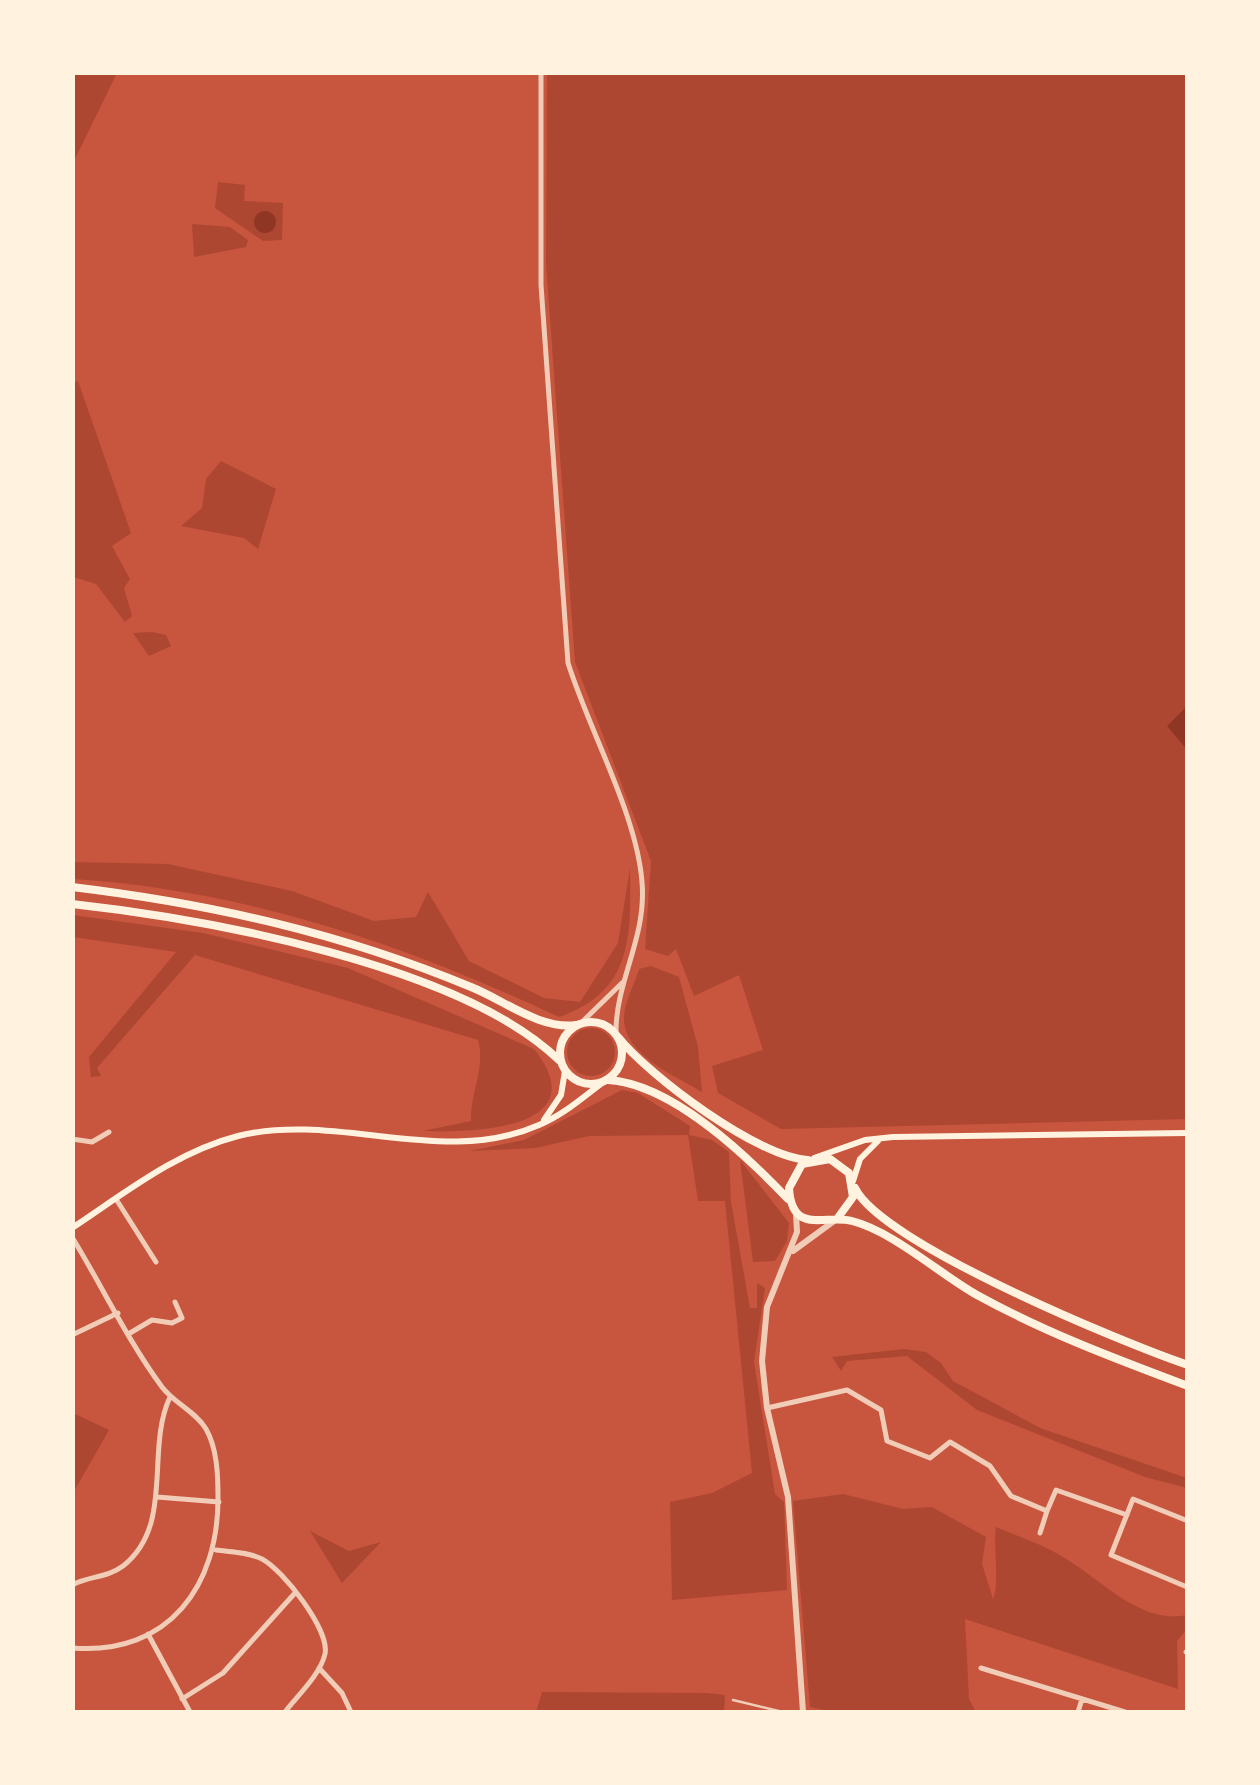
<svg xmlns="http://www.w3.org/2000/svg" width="1260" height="1785" font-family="'IBM Plex Serif',serif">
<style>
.green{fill:#ae4732}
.water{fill:#8f3625}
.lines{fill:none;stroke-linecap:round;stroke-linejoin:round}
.service{stroke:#f1ccb7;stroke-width:2.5}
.minor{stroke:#f1ccb7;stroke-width:5}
.tertiary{stroke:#f1ccb7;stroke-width:6}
.secondary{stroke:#fff3e0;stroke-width:6}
.trunk{stroke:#fff3e0;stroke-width:8}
</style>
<rect width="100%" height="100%" fill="#c8553d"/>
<path class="green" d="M73,72L117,73L73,163L72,73Z
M547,73H1187L1188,706L1167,726L1187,750V1119L781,1129L718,1093L712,1066L763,1050L739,975L694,996L676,949L668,956L645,949L651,861L575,662L546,264Z
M218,182L245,185L244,201L283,203L282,240L263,241L215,208Z
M192,224L230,227L248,240L246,247L194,257Z
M78,381L131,533L112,546L130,579L124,588L132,616L125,622L96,584L73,577L72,383Z
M221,461L276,489L258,549L244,538L181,526L202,508L206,479Z
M152,632L166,635L171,646L149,656L133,633Z
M73,862L168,864L292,891L374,921L416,917L428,892L469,961L544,998L580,1002L618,943L630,868C631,937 633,991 559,1017C404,944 245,890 73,879Z
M73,915L203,933L348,968L534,1049C598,1130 471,1133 422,1131L471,1121C470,1092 486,1068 478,1040L195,955L97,1068L101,1076L91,1077L89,1057L176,952L73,937Z
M651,966L679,977L698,1047L702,1092C676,1076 622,1055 624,1016C625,1001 635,983 639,969Z
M567 1052a24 24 0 1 1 48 0a24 24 0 1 1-48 0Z
M622,1090L638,1093L690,1126L689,1135L712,1140L729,1152L731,1202L750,1308H757V1283L765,1288L754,1362L775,1494L784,1502L787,1590L672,1600L670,1502L712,1493L752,1473L725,1201H698L688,1135L589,1136L535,1148L469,1151L524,1140Z
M740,1160L789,1223L787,1241L775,1261L753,1262Z
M904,1349L926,1352L941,1363L953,1381L1040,1428L1187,1478V1488L1145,1477L977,1410L907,1356L847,1361L841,1371L832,1357Z
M73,1413L109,1430L73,1493Z
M843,1494L903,1509L932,1507L986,1537L982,1564L993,1599C1000,1582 993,1549 996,1527C1020,1537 1046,1546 1068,1560C1103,1582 1143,1625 1187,1615V1629L1177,1641L1178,1689L965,1619L969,1699L976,1712H834L810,1707L793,1501Z
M310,1531L349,1551L381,1542L342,1583Z
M542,1692L707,1693L725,1695L724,1712H536Z"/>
<path class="water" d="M254 222a11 11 0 1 1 22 0a11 11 0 1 1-22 0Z
M1187,706V750L1167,726Z"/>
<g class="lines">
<path class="service" d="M733,1700L783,1712"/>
<path class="minor" d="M541,72V285L568,663C589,730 637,815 642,882C647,938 615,982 616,1034
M581,1023L622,983
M72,1139L92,1142L109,1132
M116,1199L156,1262
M72,1237C102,1286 128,1341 162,1387C174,1403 196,1412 206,1429C217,1448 218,1475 218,1496C219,1585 169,1656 72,1648
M130,1333L152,1320L172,1323L182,1318L175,1302
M72,1335L118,1313
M767,1408L847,1390L881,1410L887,1441L930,1458L950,1442L990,1466L1011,1496L1047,1511L1056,1490L1127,1515
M157,1497L219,1502
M1040,1533L1047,1511
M216,1550C231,1552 248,1552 262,1559C283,1570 330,1630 325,1654C320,1675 298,1695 285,1712
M72,1585C88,1576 107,1578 123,1566C175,1525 145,1450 170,1397
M1187,1587L1111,1555L1133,1499L1188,1521
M148,1634L190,1712
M1186,1652H1188
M319,1668L342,1693L351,1712
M981,1668L1125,1712
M182,1699L223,1673L295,1593
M1078,1712L1082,1699"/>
<path class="tertiary" d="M796,1213L797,1232L767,1307L762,1361L767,1408L788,1497L803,1712
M793,1251L834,1221"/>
<path class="secondary" d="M544,1120L561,1095L565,1071
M814,1158L865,1140L893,1137L1188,1133
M853,1181L860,1159L878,1141
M72,1228C125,1193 176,1152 238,1136C337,1111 442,1168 539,1125C563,1115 582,1098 602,1083"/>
<path class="trunk" d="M72,887C212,904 341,933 471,987C504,1000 540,1030 576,1025
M72,904C207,919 462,965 560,1061
M560 1053a31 31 0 1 1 62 0a31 31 0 1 1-62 0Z
M618,1037C649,1076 759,1158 808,1160
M608,1080C672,1084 745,1154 788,1199
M855,1188C881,1243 1123,1343 1188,1365
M837,1219L853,1197L849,1173L830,1159L802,1164L789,1188C792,1236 825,1214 852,1221C892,1231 940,1274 977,1295C1044,1332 1116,1359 1188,1386"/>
</g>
<rect width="1260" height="1785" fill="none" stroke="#fff3e0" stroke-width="150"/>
</svg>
